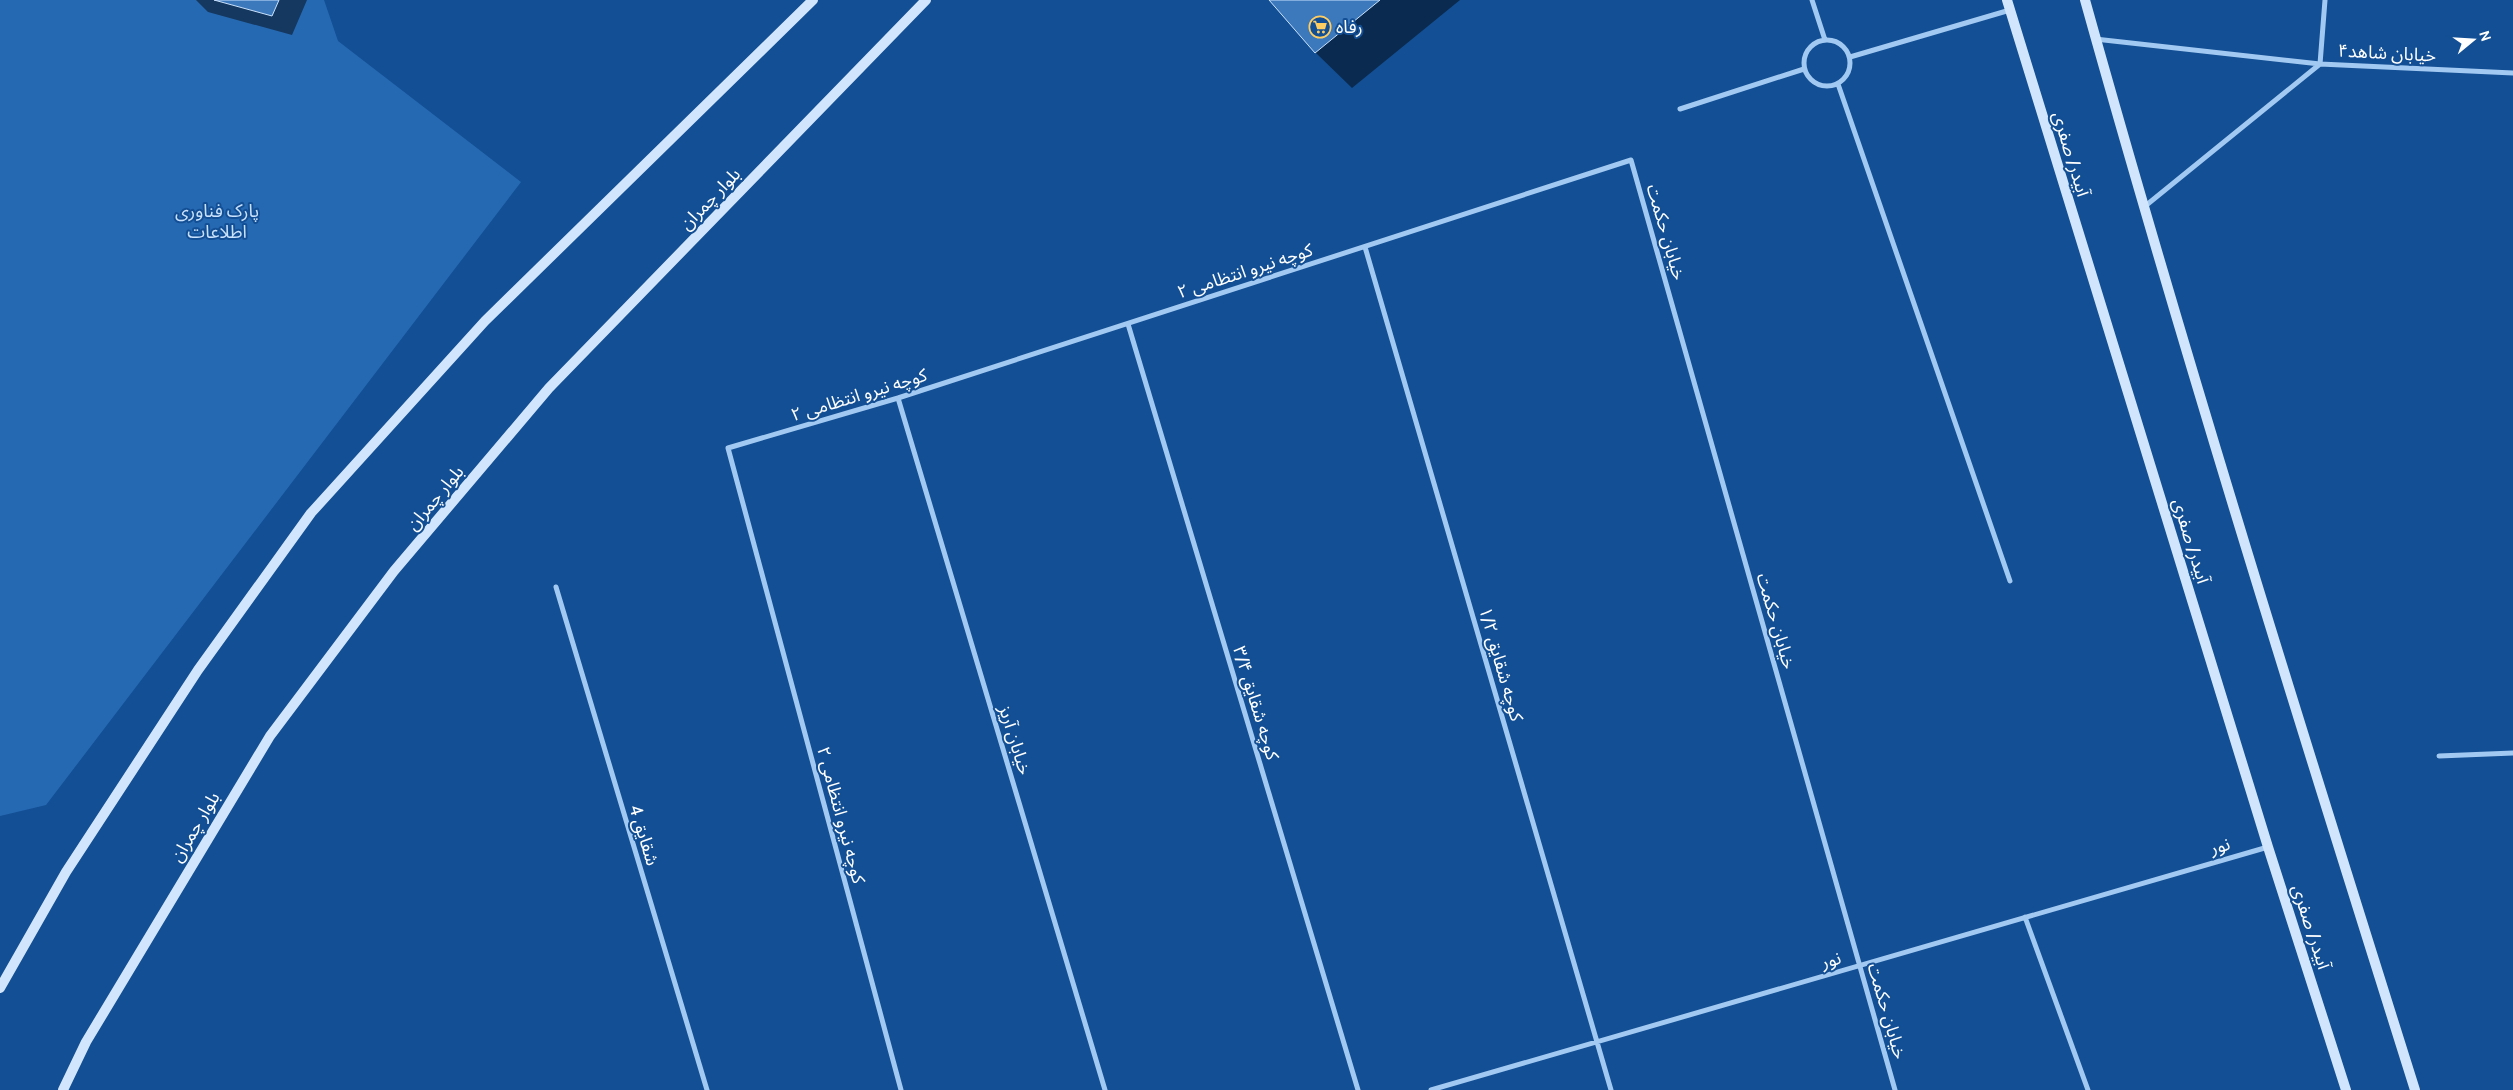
<svg xmlns="http://www.w3.org/2000/svg" width="2513" height="1090" font-family="Cabin,'Noto Sans Arabic',sans-serif">
<style>
.green{fill:#2669b3}
.shadow{fill:#0007}
.building{fill:#3c78bc;stroke:#cae2fd}
.lines{fill:none;stroke-linecap:round;stroke-linejoin:round}
.minor{stroke:#a2c9f2;stroke-width:5}
.secondary{stroke:#d1e5fc;stroke-width:10}
.labels{text-anchor:middle;dominant-baseline:central;stroke-width:4;stroke-linejoin:round;paint-order:stroke}
.poi-label{font-size:18px;fill:#fff;stroke:#134f94;text-anchor:start}
.street-label{font-size:18px;fill:#fff;stroke:#134f94}
.park-label{font-size:18px;fill:#cae2fd;stroke:#134f94}
</style>
<rect width="100%" height="100%" fill="#134f94"/>
<path class="green" d="M0,0H324L338,41L521,182L46,805L0,816Z"/>
<path class="shadow" d="M196,0H307L292,35L208,12Z
M1270,0H1460L1352,88L1316,53Z"/>
<path class="building" d="M214,0H279L272,16Z
M1269,0H1380L1315,53Z"/>
<g class="lines">
<path class="minor" d="M1812,0L1825,40
M2095,39L2320,64L2513,73
M1804 63a23 23 0 1 1 46 0a23 23 0 1 1-46 0Z
M1850,57L2010,10
M2320,64L2325,0
M1838,84L2010,581
M1680,109L1804,69
M2144,207L2320,64
M1365,247L1611,1090
M1128,324L1358,1090
M898,398L1105,1090
M556,587L707,1090
M2439,756L2513,753
M2025,917L2088,1090
M901,1090L728,448L898,398L1631,160L1895,1090
M1431,1090L2268,847"/>
<path class="secondary" d="M2007,0L2268,847L2346,1090
M2085,0C2187,365 2301,728 2415,1090
M0,988L66,872L198,670L311,513L485,321L813,0
M63,1090L86,1042L270,736L394,571L549,388L926,0"/>
</g>
<defs>
<g id="supermarket-ring" transform="scale(1.125)"><circle r="9.5" fill="#134f94" stroke="#ffce63" stroke-width="1.5"/><path d="M-6-5.5h2.5l.6 2H6L4.5 2H-2.5L-4.4-4H-6ZM-1.5 3.2a1.3 1.3 0 1 0 .1 0ZM3 3.2a1.3 1.3 0 1 0 .1 0Z" fill="#ffce63"/></g>
</defs>
<g fill-rule="evenodd">
<use href="#supermarket-ring" x="1320" y="27"/>
</g>
<g class="labels">
<g class="poi-label">
<text x="1336" y="27">رفاه</text>
</g>
<g class="street-label">
<text transform="translate(2387 53) rotate(3)">خیابان شاهد۴</text>
<text transform="translate(2071 154) rotate(73)">آبیدر/ صفری</text>
<text transform="translate(710 199) rotate(-46)">بلوار چمران</text>
<text transform="translate(1666 232) rotate(74)">خیابان حکمت</text>
<text transform="translate(1245 271) rotate(-18)">کوچه نیرو انتظامی ۲</text>
<text transform="translate(859 395) rotate(-17)">کوچه نیرو انتظامی ۲</text>
<text transform="translate(435 498) rotate(-50)">بلوار چمران</text>
<text transform="translate(2191 541) rotate(73)">آبیدر/ صفری</text>
<text transform="translate(1776 621) rotate(74)">خیابان حکمت</text>
<text transform="translate(1501 664) rotate(74)">کوچه شقایق ۱/۲</text>
<text transform="translate(1256 703) rotate(73)">کوچه شقایق ۳/۴</text>
<text transform="translate(1015 740) rotate(73)">خیابان آریز</text>
<text transform="translate(841 815) rotate(75)">کوچه نیرو انتظامی ۲</text>
<text transform="translate(195 827) rotate(-59)">بلوار چمران</text>
<text transform="translate(644 835) rotate(73)">شقایق 4</text>
<text transform="translate(2220 846) rotate(-16)">نور</text>
<text transform="translate(2311 927) rotate(72)">آبیدر/ صفری</text>
<text transform="translate(1831 960) rotate(-16)">نور</text>
<text transform="translate(1887 1011) rotate(74)">خیابان حکمت</text>
</g>
<g class="park-label">
<text x="217" y="211">پارک فناوری<tspan x="217" dy="21">اطلاعات</tspan></text>
</g>
</g>
<g transform="translate(2473 40) rotate(72)" stroke="#134f94" stroke-width="4" paint-order="stroke">
<path d="M0-4L9 19L0 12L-9 19Z" fill="#ffffff"/>
<text y="-8" font-size="14" font-weight="bold" text-anchor="middle" fill="#ffffff">N</text>
</g>
</svg>
